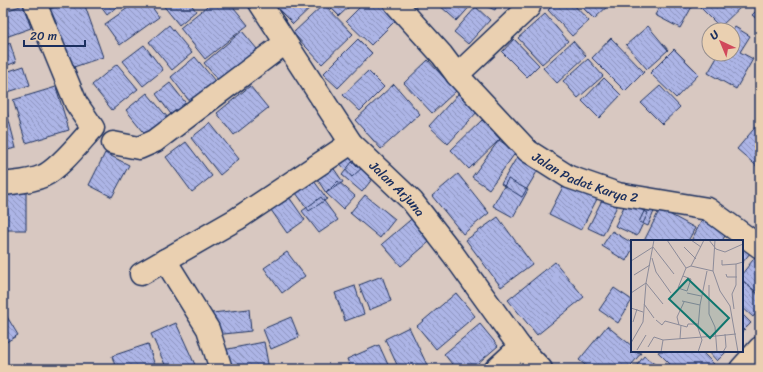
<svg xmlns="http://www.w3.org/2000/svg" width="763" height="372" font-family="Sriracha,sans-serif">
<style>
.building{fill:url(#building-back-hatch);stroke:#1b2f5e}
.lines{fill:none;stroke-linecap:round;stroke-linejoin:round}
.minor-casing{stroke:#1b2f5e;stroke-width:25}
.minor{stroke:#ead0b1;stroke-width:22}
.labels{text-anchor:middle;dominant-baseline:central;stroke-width:3;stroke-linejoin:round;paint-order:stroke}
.street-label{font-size:13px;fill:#1b2f5e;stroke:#ead0b1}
.inset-road{fill:none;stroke:#8c8b99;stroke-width:1}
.view{fill:#0f766e;fill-opacity:0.15;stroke:#0f766e;stroke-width:2}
.inset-edge{fill:none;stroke:#1b2f5e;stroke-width:2}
</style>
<defs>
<pattern id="building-back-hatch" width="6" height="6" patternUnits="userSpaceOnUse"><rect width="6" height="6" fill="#adb5e6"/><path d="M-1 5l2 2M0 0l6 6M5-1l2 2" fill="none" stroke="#8c94be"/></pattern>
</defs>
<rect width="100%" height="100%" fill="#d8c8c1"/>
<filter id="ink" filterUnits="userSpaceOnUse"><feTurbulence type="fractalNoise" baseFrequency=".025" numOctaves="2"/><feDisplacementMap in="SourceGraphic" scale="8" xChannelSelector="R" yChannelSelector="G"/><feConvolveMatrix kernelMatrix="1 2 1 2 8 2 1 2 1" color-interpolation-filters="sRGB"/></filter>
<g filter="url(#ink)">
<path class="building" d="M67,3H84L103,57L68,69L47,10Z
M98,3H122L107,15Z
M135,3H149L159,17L120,45L105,24Z
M190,3L196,11L179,25L162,4Z
M211,3H230L248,25L205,59L180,28Z
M272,3H315L293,24Z
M326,3H353L339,16Z
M364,3H386L399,17L371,45L346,21Z
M440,3H473L457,21L439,5Z
M479,3H498L495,10Z
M555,3H572L589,21L572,36L548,10Z
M578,3H611L594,19Z
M662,3H694L680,28L655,15Z
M701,3H745L720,27L698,5Z
M324,4L353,34L322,64L293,33Z
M23,5L31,28L3,38V12Z
M476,7L490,20L468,44L454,32Z
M760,7V22L752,15Z
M545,14L568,41L542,64L518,38Z
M169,25L192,53L172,70L149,42Z
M648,26L668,50L647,69L626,45Z
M735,27L750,36L740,52L753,59L736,89L708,73L719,54H733V30Z
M242,31L257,49L219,81L204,63Z
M611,38L644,72L625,91L592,58Z
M358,39L372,53L338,88L323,74Z
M514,39L539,65L527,77L502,52Z
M573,41L586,56L557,83L543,68Z
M10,43L16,62L3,67V46Z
M144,45L163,70L143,86L123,61Z
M674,49L699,74L676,98L650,73Z
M195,57L215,81L190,102L171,77Z
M588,59L603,76L578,98L563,81Z
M428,60L456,91L432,113L404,83Z
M117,64L138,89L112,110L92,85Z
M24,66L30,85L8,92L3,73Z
M368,71L384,87L360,111L343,95Z
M604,78L621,95L599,118L582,101Z
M170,83L188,106L173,117L156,94Z
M394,84L420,114L381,149L355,120Z
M250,86L268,108L234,135L217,113Z
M660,86L680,107L662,124L641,103Z
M56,87L69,130L26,143L13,100Z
M147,93L169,119L147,136L126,110Z
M459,93L478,111L448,144L429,126Z
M5,105L16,148L3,151V106Z
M482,120L500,139L469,169L451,150Z
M210,123L239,159L220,175L191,138Z
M758,124L760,126V169L737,149Z
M499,140L516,152L489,189L472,177Z
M186,142L212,176L192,192L166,157Z
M349,150L364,166L352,177L337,160Z
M105,153L129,165L112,197L89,185Z
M517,157L538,170L522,197L501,184Z
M352,162L373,178L362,192L342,175Z
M330,163L343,182L326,193L314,174Z
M309,174L327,199L309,211L291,186Z
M458,174L489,213L463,234L432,196Z
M508,179L528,190L513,217L493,206Z
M338,181L355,196L343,209L326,193Z
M565,183L597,199L581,230L549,214Z
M3,192H26V230H3Z
M365,195L395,219L380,238L350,213Z
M289,197L305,220L287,233L271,210Z
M321,197L338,220L319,233L302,211Z
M602,200L617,206L603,235L588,228Z
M626,202L648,213L637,236L615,226Z
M647,205L655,209L648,226L639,222Z
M660,209L695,228L688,241H644Z
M416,215L435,237L401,266L382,244Z
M498,217L532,264L501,287L466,240Z
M702,220L726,234L722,241H691Z
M612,231L632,243V250L626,261L602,246Z
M737,233L755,247L742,263V241H731Z
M287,252L305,276L282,293L264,268Z
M756,256L760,259V295L742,280V274Z
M555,262L584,297L537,335L508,300Z
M382,276L391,301L369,310L359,285Z
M742,280L760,296V309L753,317L742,307Z
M355,286L364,314L345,321L335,293Z
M614,288L632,300L618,323L599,310Z
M456,293L475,316L436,349L417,326Z
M249,309L251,331L215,335L212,313Z
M3,310L18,335L3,344Z
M742,314L751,323L742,332Z
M291,317L299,337L271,349L263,329Z
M176,323L196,367L192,369H167L151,334Z
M480,324L498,346L471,369H456L444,354Z
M607,326L632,346V351L641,353L628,369H590L579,360Z
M409,327L427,365L419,369H399L385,339Z
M264,342L269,369H227L223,350Z
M148,344L156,369H116L112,356Z
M379,345L390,369H351L347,359Z
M660,351H701L714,364L710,369H675L658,352Z
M708,351H727L717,361Z
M644,356L661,369H634Z
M283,367H309V369H283Z"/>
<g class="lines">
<g class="minor-casing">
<g id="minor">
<path id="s1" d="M260,3L351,143L412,201L453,254L520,347L541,369"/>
<path id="s2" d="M395,3L442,55L457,75L528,151L569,177L618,194L708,209L760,247"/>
<path d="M457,75L529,7"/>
<path d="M113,143L139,148L155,141L285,43"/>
<path d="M3,184C17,182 30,182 43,176C59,169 81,141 93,128L76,103L35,3"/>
<path d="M165,260L208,329L221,369"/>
<path d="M141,274L237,219L351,143"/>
<path d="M496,369L520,347"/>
<path d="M741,369L760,348"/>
</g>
</g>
<use href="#minor" class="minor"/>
</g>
</g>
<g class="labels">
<g class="street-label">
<text stroke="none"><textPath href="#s2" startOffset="263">Jalan Padat Karya 2</textPath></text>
<text stroke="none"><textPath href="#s1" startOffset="232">Jalan Arjuna</textPath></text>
</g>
</g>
<g transform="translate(631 240)">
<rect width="112" height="112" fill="#d8c8c1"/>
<path class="inset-road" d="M36,0L55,28M60,0L70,7M78,0L85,9L94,12L112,4M53,7L65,19M21,18L25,32L40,53M91,20V25L105,24M0,21L22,7L43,34M60,26L73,0M82,31L84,0M95,34L96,37H106M3,35L19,25M52,36L60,39L56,51L47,48L55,28L60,26L82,31L89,51L99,66L107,112M78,45V74L84,87L86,112M0,53L15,43L32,64M56,53L70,56M51,61L69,65M13,64L23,78M0,68L12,72M103,69L101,54L105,45V24L112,22M25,80L31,85L34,81L56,87L57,84H67M2,82L6,69M48,85L46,77L53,62M85,96L105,94M49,99L50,85M0,103L12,82L15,43L23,0M17,107L23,97L32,100M6,110L15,95M30,112L32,100L85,96M67,112L71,100L67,88L69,65L76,31M92,112L95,107L94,94"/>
<path class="view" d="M57,39L98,78L79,98L38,59Z"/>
<rect width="112" height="112" class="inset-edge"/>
</g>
<rect width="763" height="372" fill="none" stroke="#ead0b1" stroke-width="16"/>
<rect x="8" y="8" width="747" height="356" fill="none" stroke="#1b2f5e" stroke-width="1.5" filter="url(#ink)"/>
<g transform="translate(721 42) rotate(316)"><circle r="19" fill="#ead0b1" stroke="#979090"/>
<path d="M0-3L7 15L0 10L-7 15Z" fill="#d1495b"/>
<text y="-6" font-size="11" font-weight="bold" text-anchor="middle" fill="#1b2f5e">U</text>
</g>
<path d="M24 40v6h61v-6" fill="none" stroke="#1b2f5e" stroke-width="2"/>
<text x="30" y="40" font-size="12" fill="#1b2f5e" stroke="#ead0b1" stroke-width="3" paint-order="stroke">20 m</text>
</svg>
